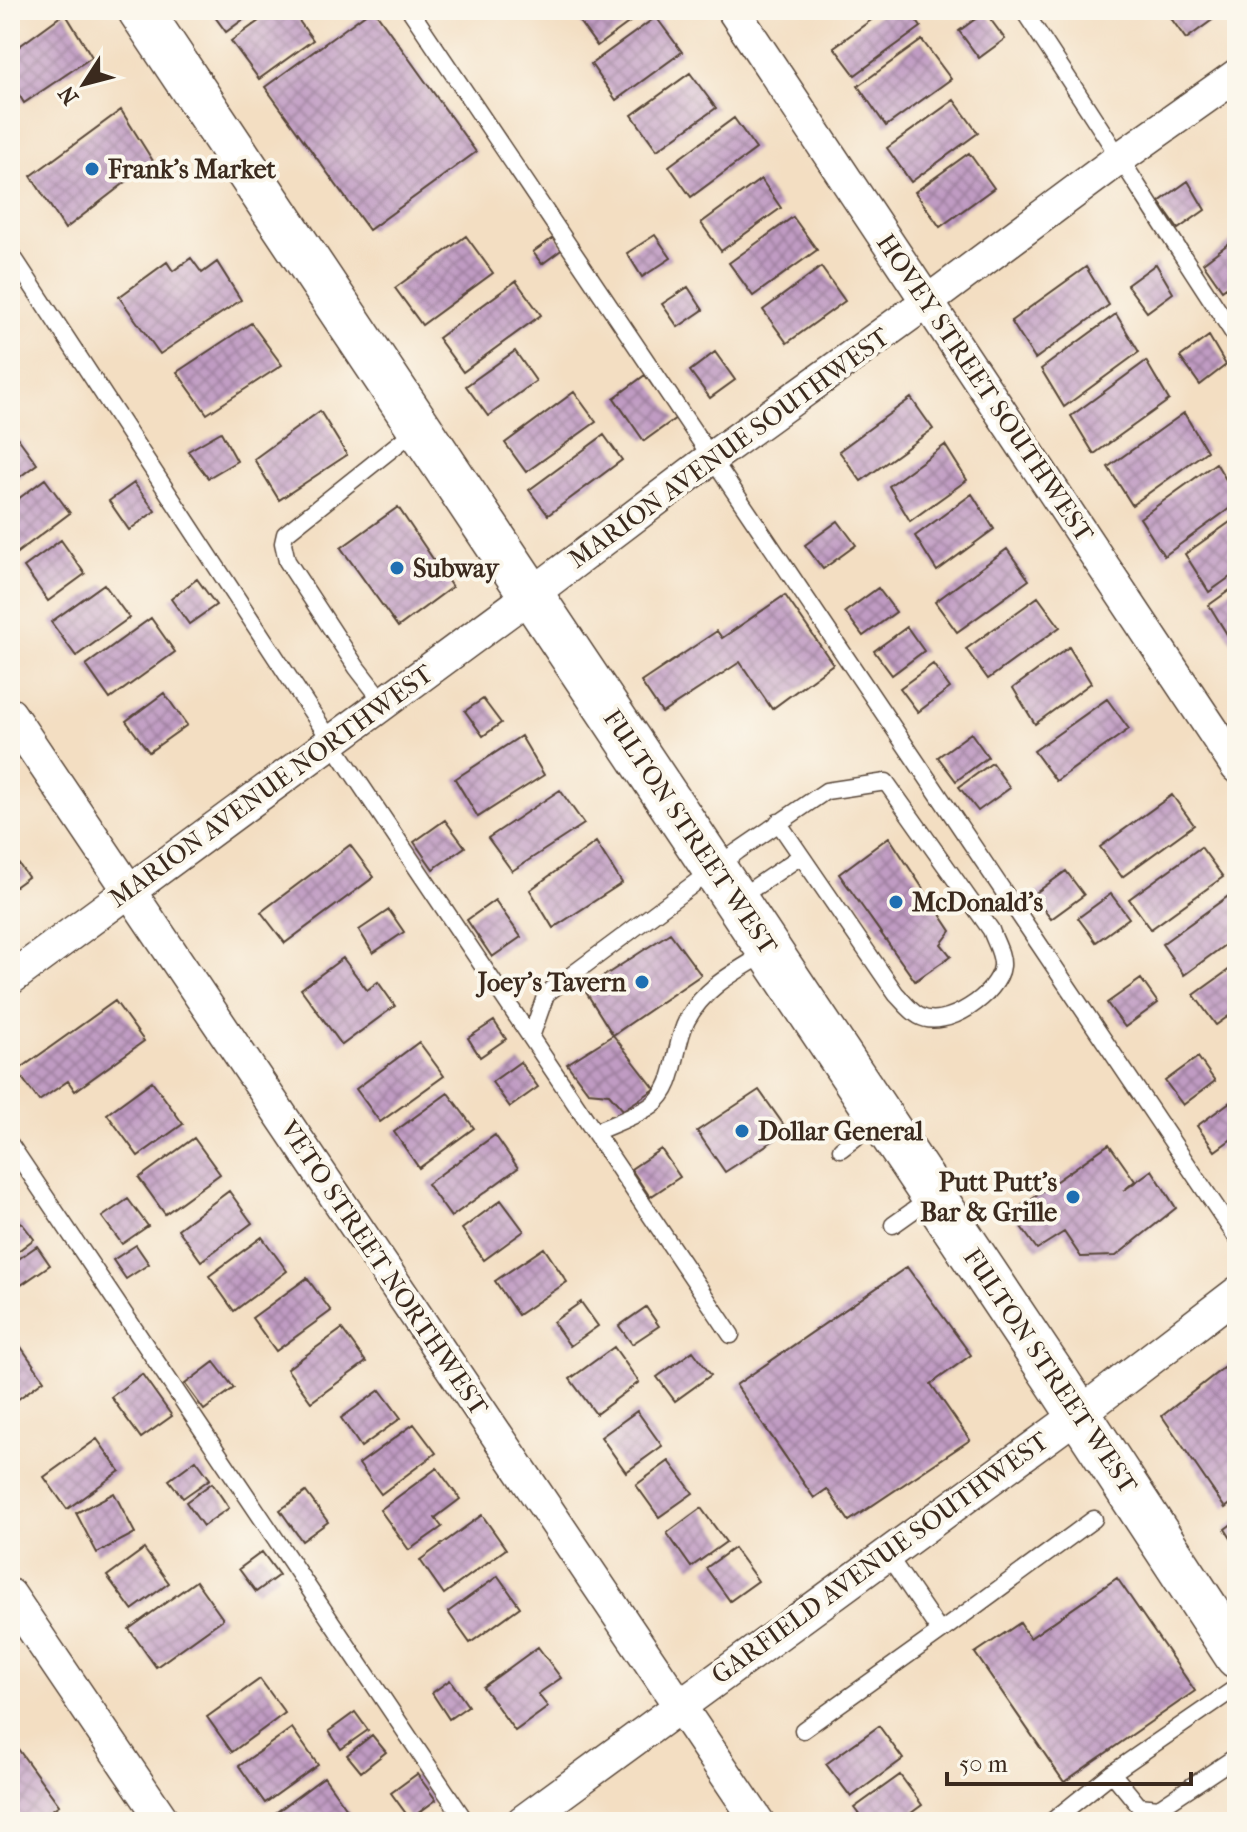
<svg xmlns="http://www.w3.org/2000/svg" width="1247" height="1832" font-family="'IM FELL French Canon',serif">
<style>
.building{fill:url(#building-cross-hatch)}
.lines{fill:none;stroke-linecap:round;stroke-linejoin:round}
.lane-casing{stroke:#574537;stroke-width:19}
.street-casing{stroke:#574537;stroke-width:35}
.primary-casing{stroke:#574537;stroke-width:47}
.lane{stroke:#fff;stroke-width:16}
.street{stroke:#fff;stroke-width:32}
.primary{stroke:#fff;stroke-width:44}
.poi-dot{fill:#1f6fb2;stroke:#fbf7ec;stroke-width:3}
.labels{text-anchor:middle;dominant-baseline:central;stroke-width:8;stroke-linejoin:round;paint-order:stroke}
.poi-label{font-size:26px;font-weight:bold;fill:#3b2a1e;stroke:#fbf7ec;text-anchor:start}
.street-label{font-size:26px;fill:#3b2a1e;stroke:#fbf7ec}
</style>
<defs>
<pattern id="building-cross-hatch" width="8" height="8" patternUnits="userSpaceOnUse" patternTransform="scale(2)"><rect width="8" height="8" fill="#c09bc3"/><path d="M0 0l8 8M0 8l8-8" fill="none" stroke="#9d7f9e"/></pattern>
</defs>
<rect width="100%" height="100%" fill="#fbf7ec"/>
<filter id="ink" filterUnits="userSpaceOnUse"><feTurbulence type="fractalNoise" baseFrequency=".0125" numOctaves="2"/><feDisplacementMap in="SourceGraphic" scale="16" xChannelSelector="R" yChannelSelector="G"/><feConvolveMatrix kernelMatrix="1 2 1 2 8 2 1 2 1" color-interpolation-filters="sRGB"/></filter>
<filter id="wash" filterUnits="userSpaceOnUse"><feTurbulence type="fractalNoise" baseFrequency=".006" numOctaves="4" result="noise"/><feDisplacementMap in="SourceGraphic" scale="32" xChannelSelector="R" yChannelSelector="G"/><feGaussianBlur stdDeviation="1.8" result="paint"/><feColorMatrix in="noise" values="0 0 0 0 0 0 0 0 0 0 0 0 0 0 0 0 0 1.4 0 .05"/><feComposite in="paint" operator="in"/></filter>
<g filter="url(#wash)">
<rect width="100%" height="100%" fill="#f3dec2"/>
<g id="blocks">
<path class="building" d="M210,10H256L226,32Z
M274,10H291L313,40L259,79L231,41Z
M371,10H374L476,152L369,230L265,87Z
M578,10H646L597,46L573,13Z
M885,10H909L921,27L855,75L834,47Z
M1165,10H1226L1186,39Z
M985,12L1005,39L979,58L959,31Z
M65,13L92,57L24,103L10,80V53Z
M656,17L682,52L616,100L591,64Z
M922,40L951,79L886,126L858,86Z
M690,73L716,108L657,150L632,115Z
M954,100L978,133L911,182L887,148Z
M121,110L153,161L65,229L31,176Z
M734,118L756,149L691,197L669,166Z
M969,153L994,188L940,227L915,192Z
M761,179L781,208L721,251L701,223Z
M1188,181L1205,210L1178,229L1159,202Z
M793,217L817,250L753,296L729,263Z
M655,235L671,258L642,277L627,253Z
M466,236L493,273L422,325L395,288Z
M556,236L564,248L542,264L533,252Z
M1232,241L1237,249V279L1222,290L1203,263Z
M191,258L202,273L217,262L241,300L160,354L119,297L167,262L173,271Z
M1156,264L1173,293L1147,312L1127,285Z
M821,267L845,301L787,343L763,310Z
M1086,267L1109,305L1035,359L1011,321Z
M516,281L541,315L463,372L438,338Z
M688,287L703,310L678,327L662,304Z
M1116,314L1139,352L1064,407L1041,369Z
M251,323L282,365L207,414L177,372Z
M1209,336L1226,365L1200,385L1180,357Z
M515,351L536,381L488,416L466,386Z
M715,352L735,380L710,398L690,371Z
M1146,361L1169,400L1094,454L1071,416Z
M645,375L676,418L644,441L614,398Z
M574,392L596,422L526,472L505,443Z
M911,398L933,429L861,481L839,451Z
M320,411L347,455L279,500L254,459Z
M1184,413L1207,451L1132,505L1108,467Z
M221,432L237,461L208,478L188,451Z
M15,434L37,464L10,484V438Z
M604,435L622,460L548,515L529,490Z
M945,445L967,480L910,521L889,486Z
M1216,463L1237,498V503L1164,556L1140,518Z
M45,479L70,513L14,555L10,550V505Z
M134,483L155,511L129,530L109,501Z
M972,494L994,529L937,571L915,536Z
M398,507L452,587L398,627L341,548Z
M1233,520L1237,526V572L1209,592L1185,554Z
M838,521L856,545L823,569L805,545Z
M61,540L85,574L48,601L24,567Z
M1007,549L1029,580L957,632L935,602Z
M197,579L216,605L189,624L171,599Z
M104,584L129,618L76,656L51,622Z
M1237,585V641L1233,644L1209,605Z
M878,588L896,612L863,636L845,612Z
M785,595L833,664L772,709L740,662L662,713L641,682L717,631L722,638Z
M1038,597L1060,627L988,679L966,649Z
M151,618L175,652L110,699L86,665Z
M907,627L924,651L892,675L874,651Z
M1069,647L1091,683L1035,724L1013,688Z
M933,664L950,688L918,712L900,688Z
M164,693L187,725L149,752L126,721Z
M483,699L501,723L483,736L465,711Z
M1107,699L1129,729L1056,781L1034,751Z
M971,733L988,757L956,781L938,757Z
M521,736L544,775L478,817L455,779Z
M992,763L1010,788L978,811L959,787Z
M560,790L584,824L512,871L488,838Z
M1172,795L1194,825L1122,877L1100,847Z
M445,820L465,847L433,869L414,842Z
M889,837L951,931L941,944L951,956L915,981L839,874Z
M596,842L622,883L553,928L530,890Z
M350,845L374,877L285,943L261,912Z
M1201,847L1223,877L1151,929L1129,899Z
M10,852L28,877L10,890Z
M1066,871L1084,895L1051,919L1033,895Z
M1234,892L1237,896V936L1184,975L1162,944Z
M1111,894L1129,918L1096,942L1078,918Z
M495,900L521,937L492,957L467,920Z
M389,910L404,932L373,953L359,930Z
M670,933L701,975L613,1035L584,989Z
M343,958L367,990L378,982L395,1006L342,1045L301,989Z
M1237,964V1010L1216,1025L1194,995Z
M1141,979L1158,1003L1125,1027L1107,1003Z
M115,1001L144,1041L75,1091L68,1081L39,1101L17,1071Z
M494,1021L506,1039L480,1057L468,1038Z
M613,1035L655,1089L623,1110L609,1094L588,1092L567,1064Z
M419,1042L444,1076L380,1122L356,1089Z
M1198,1057L1215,1081L1183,1105L1165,1081Z
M520,1062L538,1087L510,1107L492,1082Z
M152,1081L183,1124L138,1156L107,1114Z
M759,1090L788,1131L725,1172L697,1131Z
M448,1093L474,1128L419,1168L394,1132Z
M1230,1102L1237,1112V1135L1215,1151L1197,1126Z
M495,1135L518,1168L451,1217L427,1184Z
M194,1138L220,1174L165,1214L139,1178Z
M1109,1144L1135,1181L1123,1191L1152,1170L1176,1208L1116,1256L1081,1257L1064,1232L1037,1249L1011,1213Z
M661,1149L680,1177L650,1197L631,1169Z
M229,1191L252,1223L201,1261L178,1229Z
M128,1199L148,1226L122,1244L102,1217Z
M501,1200L524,1231L484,1260L462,1229Z
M21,1222L34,1239L10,1257V1230Z
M262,1237L287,1271L234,1311L209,1276Z
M136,1245L149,1264L126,1279L113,1260Z
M37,1246L50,1265L21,1285L10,1269V1265Z
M544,1248L567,1282L518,1315L495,1281Z
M907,1267L971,1355L931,1384L970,1440L849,1521L827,1489L814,1498L736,1385Z
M307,1278L331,1311L276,1351L252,1318Z
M581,1302L598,1326L570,1346L553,1322Z
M646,1307L659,1326L632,1344L619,1326Z
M342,1329L366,1362L311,1402L287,1369Z
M19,1344L44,1380L10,1405V1351Z
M614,1347L639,1382L596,1414L570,1379Z
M693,1351L711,1375L675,1401L657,1377Z
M1232,1361L1237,1368V1499L1225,1508L1162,1416Z
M214,1362L234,1388L204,1410L185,1384Z
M142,1374L172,1416L141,1438L111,1397Z
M380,1390L401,1418L361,1447L341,1418Z
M637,1411L662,1446L626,1472L601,1437Z
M414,1424L436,1453L381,1494L359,1464Z
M97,1439L120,1471L67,1509L44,1477Z
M196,1460L210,1479L183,1498L169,1480Z
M669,1461L693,1493L659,1517L636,1485Z
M437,1468L460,1499L435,1518L442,1527L409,1550L380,1510Z
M212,1483L229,1508L203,1526L186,1502Z
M306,1492L328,1522L302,1541L280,1510Z
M114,1493L135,1533L97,1553L76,1513Z
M701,1508L726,1542L691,1567L667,1533Z
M482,1515L506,1549L444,1594L420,1560Z
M1237,1520V1548L1225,1529Z
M734,1548L758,1581L730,1601L706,1568Z
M144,1549L169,1583L132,1610L107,1576Z
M262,1552L279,1575L256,1592L239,1569Z
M498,1576L520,1607L470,1643L448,1612Z
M1117,1578L1195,1691L1064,1782L975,1653L1020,1623L1030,1638Z
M196,1581L223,1619L156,1667L129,1629Z
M538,1647L561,1678L538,1694L548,1707L515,1731L483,1687Z
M260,1679L285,1713L232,1752L207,1717Z
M450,1680L468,1706L449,1719L432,1693Z
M355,1712L368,1730L341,1749L329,1731Z
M879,1726L903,1759L851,1797L826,1764Z
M292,1728L318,1765L265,1803L239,1766Z
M372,1735L386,1752L361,1772L347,1755Z
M10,1738L59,1805L35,1822H14L10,1817Z
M417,1774L436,1800L410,1819L391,1793Z
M900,1775L922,1805L899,1822H865L854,1808Z
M324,1777L352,1816L344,1822H279L274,1814Z"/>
</g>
</g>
<g filter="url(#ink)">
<use href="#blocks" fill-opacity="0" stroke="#574537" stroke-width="2"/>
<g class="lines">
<g class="lane-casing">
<path id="lane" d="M410,10L1237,1238
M1023,10C1096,119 1165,230 1237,339
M10,252L307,705L731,1335
M384,703L357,668L287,561L283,543L285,534L418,428
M736,900L801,856
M531,1037L546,994L738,851L826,791L886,782L991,930C995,942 1003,954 1002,966C999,994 945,1031 919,1016C910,1011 903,1001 896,994L778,822
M595,1132C613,1124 635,1117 652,1105C678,1086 673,1046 687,1020C705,986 737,971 768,952
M10,1144L466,1822
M841,1149L881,1118
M893,1225L931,1198
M940,1632L1094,1519
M803,1730L940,1632L887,1554
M1112,1773L1139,1806L1159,1808L1237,1756
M1051,1822L1112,1773L1237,1687"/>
</g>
<g class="street-casing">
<path id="street" d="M733,10L1237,767
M10,714L758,1822
M10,979L532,594L710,459L927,302L1120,158L1237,75
M10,1595L164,1822
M522,1822L1079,1414L1237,1293"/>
</g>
<g class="primary-casing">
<path id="primary" d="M140,10L1055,1378L1237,1656"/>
</g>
<use href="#lane" class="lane"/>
<use href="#street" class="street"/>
<use href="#primary" class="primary"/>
</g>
</g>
<g class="poi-dot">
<circle cx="92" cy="169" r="8"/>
<circle cx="397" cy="568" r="8"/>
<circle cx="896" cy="902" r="8"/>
<circle cx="642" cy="982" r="8"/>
<circle cx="742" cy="1131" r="8"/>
<circle cx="1073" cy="1197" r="8"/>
</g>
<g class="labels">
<g class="poi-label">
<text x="108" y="169">Frank's Market</text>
<text x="413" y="568">Subway</text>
<text x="912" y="902">McDonald's</text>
<text x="626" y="982" text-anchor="end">Joey's Tavern</text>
<text x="758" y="1131">Dollar General</text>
<text x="1057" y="1182" text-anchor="end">Putt Putt's<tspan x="1057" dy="30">Bar &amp; Grille</tspan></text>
</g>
<g class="street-label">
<text transform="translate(985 388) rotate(56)">HOVEY STREET SOUTHWEST</text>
<text transform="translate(729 448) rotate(-36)">MARION AVENUE SOUTHWEST</text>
<text transform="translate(271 786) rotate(-36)">MARION AVENUE NORTHWEST</text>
<text transform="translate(690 832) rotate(56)">FULTON STREET WEST</text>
<text transform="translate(384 1268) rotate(56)">VETO STREET NORTHWEST</text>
<text transform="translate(1050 1371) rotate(56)">FULTON STREET WEST</text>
<text transform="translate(880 1558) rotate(-36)">GARFIELD AVENUE SOUTHWEST</text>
</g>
</g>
<rect width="1247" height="1832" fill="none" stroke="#fbf7ec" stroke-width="40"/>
<g transform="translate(84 84) rotate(234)" stroke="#fbf7ec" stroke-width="6" paint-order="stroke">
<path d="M0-6L14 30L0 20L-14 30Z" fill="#3b2a1e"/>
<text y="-12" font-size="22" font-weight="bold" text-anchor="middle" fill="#3b2a1e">N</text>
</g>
<path d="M947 1772v12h244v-12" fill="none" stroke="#3b2a1e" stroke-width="4"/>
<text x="959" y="1772" font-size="24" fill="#3b2a1e" stroke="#fbf7ec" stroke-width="6" paint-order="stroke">50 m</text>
</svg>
